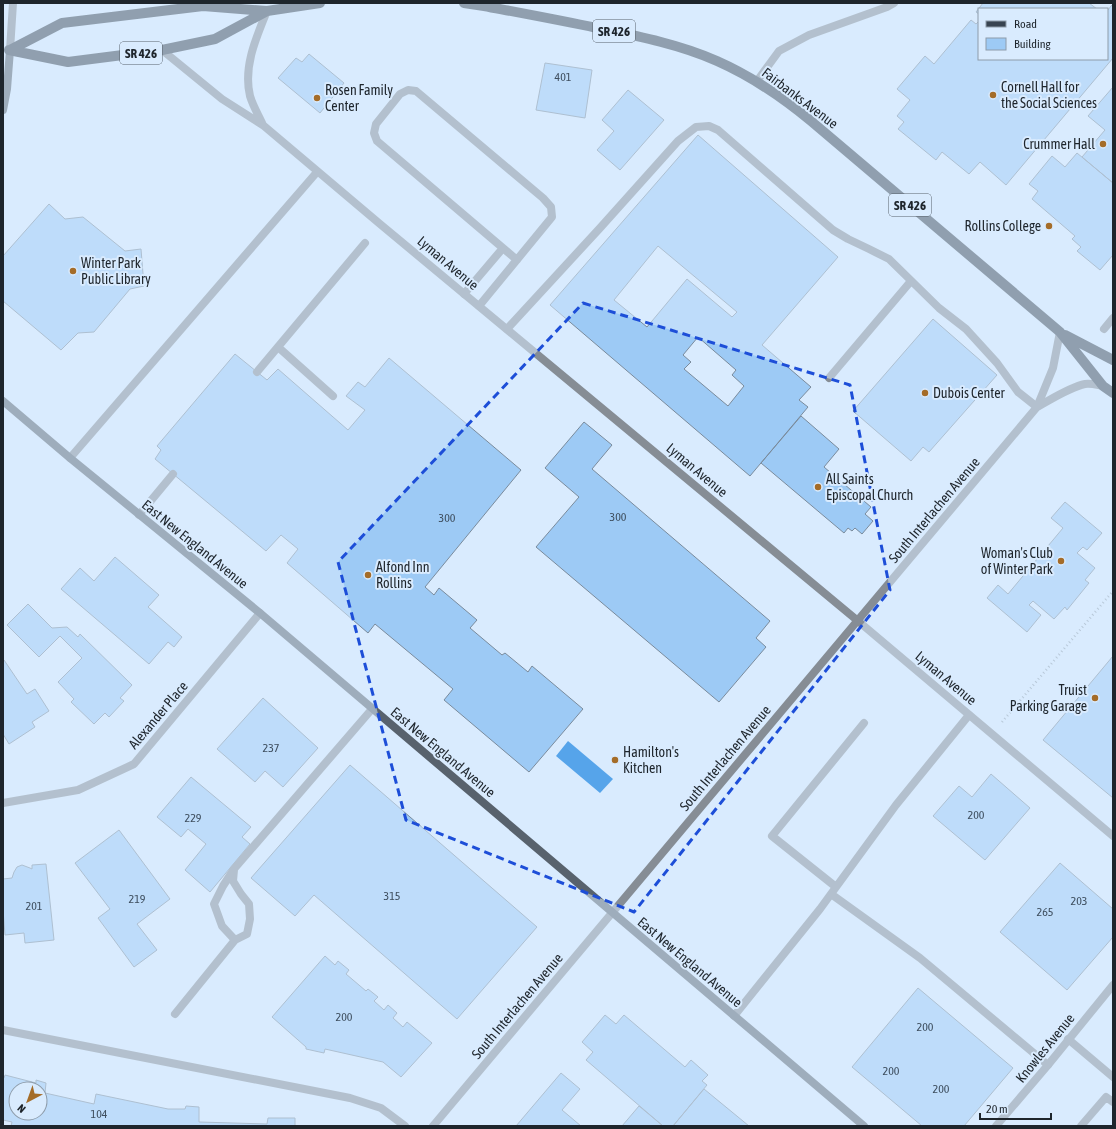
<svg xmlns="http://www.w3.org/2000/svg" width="1116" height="1129" font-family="'Asap Condensed',sans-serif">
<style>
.water{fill:#56a4ea}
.building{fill:#9dcaf5;stroke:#7a8b9c;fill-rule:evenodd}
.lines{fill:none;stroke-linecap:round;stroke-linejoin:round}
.path{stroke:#909eac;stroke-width:2.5;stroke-dasharray:1 3;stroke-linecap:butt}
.lane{stroke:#868d95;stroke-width:8}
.street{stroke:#868d95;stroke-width:8}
.secondary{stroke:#58626d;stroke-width:8}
.primary{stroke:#384451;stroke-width:10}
.marked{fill:none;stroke:#1d4ed8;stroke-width:3;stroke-dasharray:8 5;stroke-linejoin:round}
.poi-dot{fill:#a46c28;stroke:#d9ebfe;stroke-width:1.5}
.labels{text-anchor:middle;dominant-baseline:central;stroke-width:4;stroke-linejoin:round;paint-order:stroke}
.number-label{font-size:12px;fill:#3e4e5e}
.shield{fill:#d9ebfe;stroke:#56606b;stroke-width:1}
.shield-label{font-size:13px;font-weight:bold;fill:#1e252c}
.poi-label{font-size:14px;fill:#1e252c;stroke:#d9ebfe;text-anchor:start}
.street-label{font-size:14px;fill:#1e252c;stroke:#d9ebfe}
</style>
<rect width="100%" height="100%" fill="#d9ebfe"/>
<path class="water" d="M568,741L613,779L600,793L556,756Z"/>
<path class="building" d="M983,3H1089L1097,9H979V14L976,12Z
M1112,5L1113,6V58L1006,185L980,162L969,174L942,152L936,160L898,129L904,122L897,116L910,100L897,89L925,56L934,64L971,20L976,24L979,21V59H1107V11Z
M309,54L344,83L320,113L278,78L296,58L302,62Z
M545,63L592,70L585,118L536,110Z
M1113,87V183L1082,157L1105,130L1088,116Z
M628,90L664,120L620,170L597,150L614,131L602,120Z
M698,135L838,257L762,345L811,387L799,400L808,407L750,476L550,305ZM658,246L737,312L732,317L687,279L647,327L614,300ZM698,337L736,370L732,375L744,386L728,406L684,369L691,362L683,355Z
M1077,153L1113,183V255L1100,270L1077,251L1081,247L1072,239L1075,236L1032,199L1038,191L1029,184L1052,156L1065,167Z
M49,204L65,219L83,217L125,251L141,249L144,286L130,289L94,332L78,333L61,350L3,301V256Z
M933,319L997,375L929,452L923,447L911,461L853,411Z
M235,354L267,380L278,369L348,430L365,410L346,396L358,382L365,387L389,358L521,470L425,587L434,595L439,588L477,620L470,628L502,655L505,653L528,672L532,666L583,709L529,772L444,700L453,689L375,624L368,633L287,563L298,549L281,535L266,551L155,459L161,450L157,446Z
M801,416L839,449L824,467L871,507L865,514L873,521L862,534L855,528L852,531L848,528L844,533L761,463Z
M584,422L612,445L592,469L770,621L756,638L766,647L719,702L536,547L579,497L545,468Z
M1065,502L1102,533L1087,550L1083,547L1077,553L1095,568L1085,580L1089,583L1067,610L1065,607L1054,619L1033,601L1029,605L1041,615L1027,632L987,598L998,585L1008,594L1063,528L1051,518Z
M115,557L159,595L148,607L182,637L174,647L168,642L149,664L61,589L80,568L94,581Z
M28,604L52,628L67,627L78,637L80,634L132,685L120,698L124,701L109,717L105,713L94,724L71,702L74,699L58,682L82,658L60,636L39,657L7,625Z
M1113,656V798L1043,740Z
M4,660L27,694L35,689L49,711L32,722L35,727L9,744L3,734V661Z
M263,698L318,748L283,787L265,771L255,782L217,749Z
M350,765L537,927L457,1019L314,895L295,916L251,878Z
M991,774L1030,808L985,860L933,816L959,786L972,797Z
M191,777L251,827L242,837L250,844L210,892L185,870L206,844L188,829L181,837L157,817Z
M119,830L170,899L137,924L157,950L134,967L98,918L110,909L75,863Z
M1060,863L1113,909V937L1067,990L1000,932Z
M46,864L54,940L25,943L24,933L5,935L3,910V879L12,878L14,872L17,867L22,865L30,868L32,869V865Z
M325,956L335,965L338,961L349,970L346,974L366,991L368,989L378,997L374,1001L384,1010L388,1005L397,1013L393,1018L403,1027L407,1022L432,1043L401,1077L383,1062L325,1049L324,1053L306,1049V1047L272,1017Z
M918,988L1013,1068L964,1126H922L852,1067Z
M605,1015L616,1024L624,1015L685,1067L691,1060L708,1075L702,1081L707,1085L673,1126H663L586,1060L593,1052L582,1042Z
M561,1073L580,1089L562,1110L581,1126H516Z
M5,1075L36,1083V1080L46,1083L45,1093L94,1104L96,1094L168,1109H185L186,1106L199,1107V1122L267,1124L268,1118H295V1126H11L12,1122L3,1120V1078H4ZM16,1089H40V1113H16Z
M704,1089L749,1126H673Z
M639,1106L663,1126H622Z"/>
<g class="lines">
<path class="path" d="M1002,722L1113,591"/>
<path class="lane" d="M757,81L779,51L809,35L887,7L894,3
M464,294L503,248
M479,306L552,217L551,207L543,198L416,91L408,90L400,94L376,124L374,133L377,141L517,260
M507,329L600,228L678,141L696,127L709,126L718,130L833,230L848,239L869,249L889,259L939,308L966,329L997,363L1018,392L1037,407
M278,347L333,396
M257,372L365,243
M829,378L911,281
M70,458L317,172
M139,515L173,474
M836,887L772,836L864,723
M831,894L920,958L1048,1065
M235,940L222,926L214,904L223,886L234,869L372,709
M175,1014L235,940L247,934L250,919L249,904L241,894L233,881L234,870
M734,1016L820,909L896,805L969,715
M3,1030L350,1098L381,1108L405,1126
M1068,1039L1113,1077
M1081,1126L1106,1097L1113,1102"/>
<path class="street" d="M10,50L13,3
M162,50L222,99L264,126L380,224L858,621L1113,836
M263,125C259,116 253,106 250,96C243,67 256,38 267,11
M1104,329L1113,318
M1037,407C1050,400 1070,387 1085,384C1091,383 1097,385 1103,386
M3,803L78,790L134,764L260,613
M433,1126C634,886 836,647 1037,407L1053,368L1060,332
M996,1126L1048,1065L1113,985"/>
<path class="secondary" d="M3,110L7,89L10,50
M3,401L70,458L260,613L864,1126"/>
<path class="primary" d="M464,3L484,6C521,13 559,20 597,28C637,36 679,44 717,61C751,76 782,97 811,121L1060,332L1103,386L1113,393
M9,50L68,62L162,50L215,39L267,11
M10,50L62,23L203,6L267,11L320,3
M1065,335L1113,360"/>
</g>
<path d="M0 0H1116V1129H0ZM583,303L850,385L890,590L634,912L406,820L338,562Z" fill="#d9ebfe" fill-opacity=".55" fill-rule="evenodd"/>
<path class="marked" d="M583,303L850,385L890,590L634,912L406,820L338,562Z"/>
<g class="poi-dot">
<circle cx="993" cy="95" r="4"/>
<circle cx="317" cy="98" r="4"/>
<circle cx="1103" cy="144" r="4"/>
<circle cx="1049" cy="226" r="4"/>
<circle cx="73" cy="271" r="4"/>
<circle cx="925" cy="393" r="4"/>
<circle cx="818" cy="487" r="4"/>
<circle cx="1061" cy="561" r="4"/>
<circle cx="368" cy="575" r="4"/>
<circle cx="1095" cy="698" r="4"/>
<circle cx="615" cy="760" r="4"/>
</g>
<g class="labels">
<g class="number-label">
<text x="563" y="77">401</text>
<text x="618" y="517">300</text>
<text x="447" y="518">300</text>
<text x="271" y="748">237</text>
<text x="976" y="815">200</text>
<text x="193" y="818">229</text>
<text x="392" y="896">315</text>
<text x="137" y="899">219</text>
<text x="1079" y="901">203</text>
<text x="34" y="906">201</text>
<text x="1045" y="912">265</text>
<text x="344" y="1017">200</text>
<text x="925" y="1027">200</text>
<text x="891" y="1071">200</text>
<text x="941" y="1089">200</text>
<text x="99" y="1114">104</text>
</g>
<g class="shield">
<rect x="593" y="20" width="42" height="22" rx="3"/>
<rect x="120" y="42" width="42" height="22" rx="3"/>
<rect x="889" y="194" width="42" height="22" rx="3"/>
</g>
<g class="shield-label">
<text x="614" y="31">SR 426</text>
<text x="141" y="53">SR 426</text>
<text x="910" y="205">SR 426</text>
</g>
<g class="poi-label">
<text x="1001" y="87">Cornell Hall for<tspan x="1001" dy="16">the Social Sciences</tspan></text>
<text x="325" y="90">Rosen Family<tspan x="325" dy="16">Center</tspan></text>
<text x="1095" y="144" text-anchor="end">Crummer Hall</text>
<text x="1041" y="226" text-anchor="end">Rollins College</text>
<text x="81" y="263">Winter Park<tspan x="81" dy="16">Public Library</tspan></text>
<text x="933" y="393">Dubois Center</text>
<text x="826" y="479">All Saints<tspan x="826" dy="16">Episcopal Church</tspan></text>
<text x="1053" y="553" text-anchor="end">Woman's Club<tspan x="1053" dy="16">of Winter Park</tspan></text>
<text x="376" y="567">Alfond Inn<tspan x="376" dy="16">Rollins</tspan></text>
<text x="1087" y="690" text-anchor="end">Truist<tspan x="1087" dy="16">Parking Garage</tspan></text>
<text x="623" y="752">Hamilton's<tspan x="623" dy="16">Kitchen</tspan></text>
</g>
<g class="street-label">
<text transform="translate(800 98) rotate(37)">Fairbanks Avenue</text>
<text transform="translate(448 263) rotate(40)">Lyman Avenue</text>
<text transform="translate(697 470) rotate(40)">Lyman Avenue</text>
<text transform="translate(934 510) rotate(-50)">South Interlachen Avenue</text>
<text transform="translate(195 544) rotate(39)">East New England Avenue</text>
<text transform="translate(946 678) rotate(40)">Lyman Avenue</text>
<text transform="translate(158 715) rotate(-50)">Alexander Place</text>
<text transform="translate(443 752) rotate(40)">East New England Avenue</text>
<text transform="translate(725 758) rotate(-50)">South Interlachen Avenue</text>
<text transform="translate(690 962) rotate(40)">East New England Avenue</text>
<text transform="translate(517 1006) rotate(-50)">South Interlachen Avenue</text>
<text transform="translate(1045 1048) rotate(-51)">Knowles Avenue</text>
</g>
</g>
<rect width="1116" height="1129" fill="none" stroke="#1e252c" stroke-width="8"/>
<rect x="978" y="8" width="130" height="52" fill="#d9ebfe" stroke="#8e9caa"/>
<rect x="986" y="21" width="20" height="6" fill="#384451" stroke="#8e9caa"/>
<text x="1014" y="28" font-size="12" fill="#1e252c">Road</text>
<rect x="986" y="38" width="20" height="12" fill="#9dcaf5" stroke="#8e9caa"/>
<text x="1014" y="48" font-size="12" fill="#1e252c">Building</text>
<g transform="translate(28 1101) rotate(221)"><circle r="19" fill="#d9ebfe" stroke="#8e9caa"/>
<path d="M0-3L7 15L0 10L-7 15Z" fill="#a46c28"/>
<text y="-6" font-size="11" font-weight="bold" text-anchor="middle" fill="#1e252c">N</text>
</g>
<path d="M980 1113v6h71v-6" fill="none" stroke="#1e252c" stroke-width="2"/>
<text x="986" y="1113" font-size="12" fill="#1e252c" stroke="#d9ebfe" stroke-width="3" paint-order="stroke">20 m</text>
</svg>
